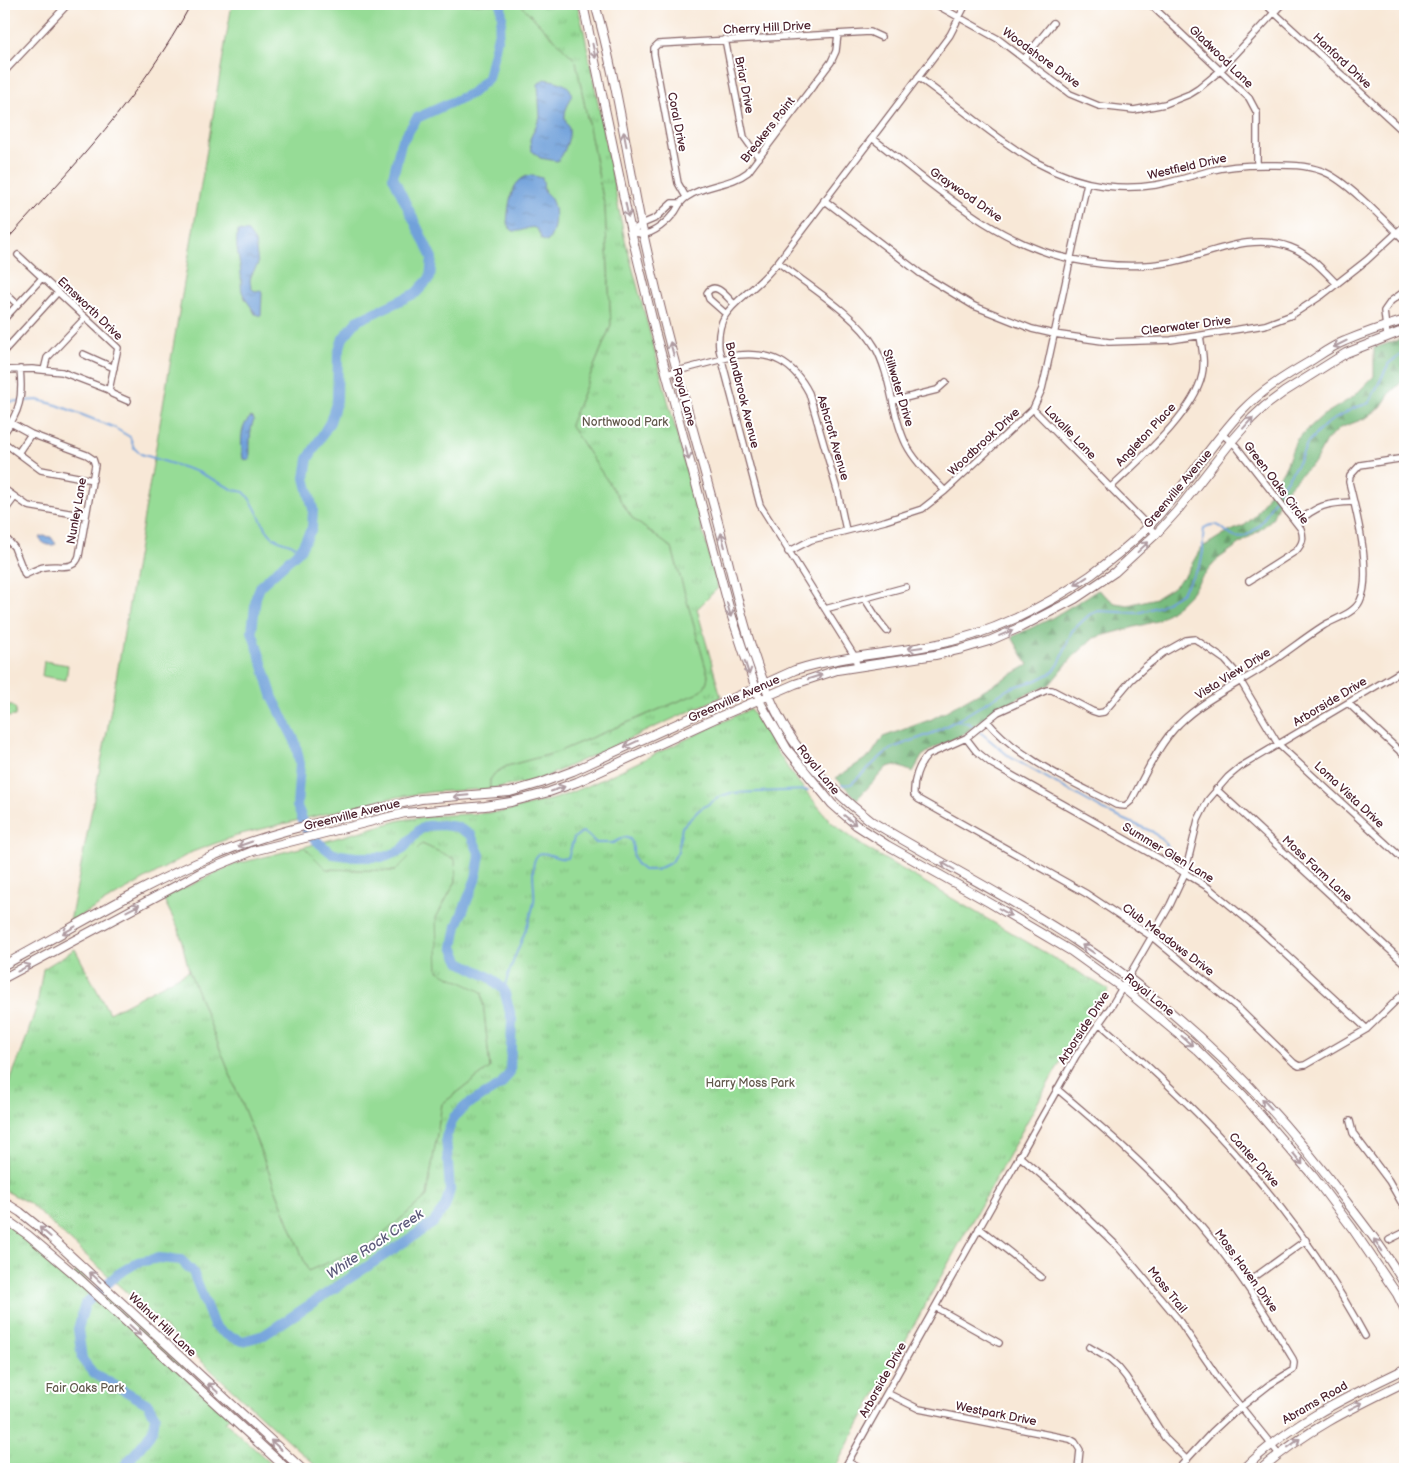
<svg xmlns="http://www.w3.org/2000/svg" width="1409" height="1473" font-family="'Balsamiq Sans',sans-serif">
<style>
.green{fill:#96dc96;stroke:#707e60}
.forest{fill:url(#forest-firs);stroke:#616e55}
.park{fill:url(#park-tufts);stroke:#707e60}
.water{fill:url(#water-ripples);stroke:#5e6082}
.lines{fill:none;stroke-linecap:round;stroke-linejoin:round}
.stream{stroke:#71a1da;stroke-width:2}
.river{stroke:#71a1da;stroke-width:10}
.minor-casing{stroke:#876567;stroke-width:8}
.major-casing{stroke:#876567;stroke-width:10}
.minor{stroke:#fff;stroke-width:5.5}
.major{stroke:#fff;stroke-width:8}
.tram{stroke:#4a1f2b;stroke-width:1}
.oneway{stroke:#ae9aa0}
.labels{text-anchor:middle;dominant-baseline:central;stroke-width:4;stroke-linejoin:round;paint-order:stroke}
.street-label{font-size:12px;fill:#4a1f2b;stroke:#fff}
.park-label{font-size:12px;fill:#61584b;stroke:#fff}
.water-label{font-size:14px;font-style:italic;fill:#5c5a7a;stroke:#fff}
</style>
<defs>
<pattern id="forest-firs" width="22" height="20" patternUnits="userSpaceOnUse" patternTransform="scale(1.25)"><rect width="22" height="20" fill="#78bc7f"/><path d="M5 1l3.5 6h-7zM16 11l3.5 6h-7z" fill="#649868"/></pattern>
<pattern id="park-tufts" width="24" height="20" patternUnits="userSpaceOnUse" patternTransform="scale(1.25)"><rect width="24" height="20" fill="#96dc96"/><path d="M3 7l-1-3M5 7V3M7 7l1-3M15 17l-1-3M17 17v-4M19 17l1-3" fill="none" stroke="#83bc81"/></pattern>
<pattern id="water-ripples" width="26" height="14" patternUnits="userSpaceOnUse" patternTransform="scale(1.25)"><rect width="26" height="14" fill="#71a1da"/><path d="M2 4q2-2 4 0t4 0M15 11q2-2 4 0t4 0" fill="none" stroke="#5f83b1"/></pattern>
</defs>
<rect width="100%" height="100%" fill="#fff"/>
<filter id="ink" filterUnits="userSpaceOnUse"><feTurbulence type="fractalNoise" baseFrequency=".02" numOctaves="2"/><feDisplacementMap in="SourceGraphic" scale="10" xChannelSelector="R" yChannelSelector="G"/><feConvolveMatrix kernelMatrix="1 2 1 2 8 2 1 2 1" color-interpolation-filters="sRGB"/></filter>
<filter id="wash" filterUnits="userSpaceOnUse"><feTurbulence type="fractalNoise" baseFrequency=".0096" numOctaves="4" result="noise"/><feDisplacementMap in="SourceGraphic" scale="20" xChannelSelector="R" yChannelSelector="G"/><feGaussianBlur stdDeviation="1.12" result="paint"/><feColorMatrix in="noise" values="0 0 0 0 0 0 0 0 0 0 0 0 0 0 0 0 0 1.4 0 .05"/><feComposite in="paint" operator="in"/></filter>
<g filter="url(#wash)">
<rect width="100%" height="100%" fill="#f8e8d7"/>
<path class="green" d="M232,4H520L576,61L605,208L611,325L570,425L633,519L672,548L708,675C707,685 704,689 696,694L555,753L507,766L495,773L490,780V789L431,792L391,798L241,834L192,852L70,922L108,726Z
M44,661L68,665L66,680L42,676Z
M422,844L456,859V881L436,918L482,992L490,1068L442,1104L427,1196L372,1244L308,1271L189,971L179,930L163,898L236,864L304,847L327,869L395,871Z"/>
<path class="forest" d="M1404,338L1405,379L1391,392L1381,407L1366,418L1340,428L1326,441L1315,462L1299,476L1282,495L1272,519L1261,529L1218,559L1202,577L1191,593L1180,604L1157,621L1094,638L1073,657L1049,685L1018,698L983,719L967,732L954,739L935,747L922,756L913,772L895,765L887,767L857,799L836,778L871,755L883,737L932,719L1028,665L1012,637L1050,619L1098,590L1115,603L1128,605L1156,598L1172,588L1186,574L1201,548L1224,534L1245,525L1255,516L1286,466L1296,440L1322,416L1353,397L1374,376V348Z"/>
<path class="park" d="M520,4H577L584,31L624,236L718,588L697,609L721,697L545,777L525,783L490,789V780L495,773L507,766L555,753L696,694C704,689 707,685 708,675L672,548L633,519L570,425L611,325L605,208L576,61Z
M10,704L16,709L15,716L8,717L6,714L8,706Z
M750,709L791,773L831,822L864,847L1109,990L1090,1019L1073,1039L834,1469H319L29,1203L4,1190V1095L22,1051L37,1005L43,969L75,949L109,1013L189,971L308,1271L372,1244L427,1196L442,1104L490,1068L482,992L438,971L436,918L456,881L455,859L422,844L395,871L326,869L304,847L401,820L431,816L502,812L557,798L592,784Z
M4,1222L10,1225L70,1277L77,1271L234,1413L225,1422L277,1469H4Z"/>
<path class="water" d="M544,79C551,80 565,82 570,89C575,98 565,106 565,115C564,121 568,124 569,129C571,136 563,158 557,161L540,158L531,150L530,139L540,117L538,84Z
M531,175L542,178C544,182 543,185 544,190C545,194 549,195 551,199C557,209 556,233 547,242L541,239C535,211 516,246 507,223C509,206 509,179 531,175Z
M238,231L248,232L255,242L258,264C253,273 247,278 252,289L255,291L261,290L262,294L261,316L255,314C252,306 246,302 243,294C240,287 242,281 241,274C240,260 234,246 238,231Z
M251,417L253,418L254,420C249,429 250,449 250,460L243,459C241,445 239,426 251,417Z
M43,536L51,537L56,544C49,547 43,544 39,538Z"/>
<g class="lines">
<path class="stream" d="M4,402L38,400L57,405L113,427L130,437L134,448L141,454L198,472L234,490L244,492C257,504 261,527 272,536C280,544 292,541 300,550
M1279,491L1298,463L1308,442L1326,424L1354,408L1369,403L1389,363L1405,352
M957,721L969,723L973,727
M980,732L1010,757L1047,778L1109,813L1153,832L1167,845L1175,856
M842,785L851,784L884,754L895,747L933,733L961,718L1010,688L1037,680L1053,672L1059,664L1072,631L1089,615L1098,611L1138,613L1160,606L1181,593L1200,566L1203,552V538L1204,528C1228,513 1226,555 1255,529C1265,521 1268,509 1275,499
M504,990C510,961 528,933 534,902C536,890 528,861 539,854C546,850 557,861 568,858L574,838L582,832L588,835L596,843H613L624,837L630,839C638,852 626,857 643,870H656L672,862L678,851L682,827L699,810L721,796L731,793L808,790"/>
<path class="river" d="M122,1469L147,1439L153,1429L155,1416L148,1404L93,1373L82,1359L78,1329L85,1304L118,1274L138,1262L159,1258L181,1260L193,1272L214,1326L227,1335L243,1341L264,1335L433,1223L445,1207L450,1190L446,1137L454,1117L467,1105L501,1085L510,1072L512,1020L504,990L491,978L460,962L453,947L457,926L476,878L480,855L471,835L457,827L442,825L427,826L419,830L402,850L385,857H356L333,854L319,843L307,831L297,806L300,764L295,741L273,698L252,631L256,597L261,585L300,550L312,528L313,509L305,478L308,459L330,422L337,400L338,354L343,338L357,321L416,293L430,278L432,258L393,177L401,143L417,118L472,93L488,78L502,18L501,4"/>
</g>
</g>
<g filter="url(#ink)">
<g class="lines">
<g class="minor-casing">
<path id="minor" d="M935,4L998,39L1070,94L1099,106L1134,110L1165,104L1190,94L1198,89L1221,70L1282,4
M1150,4L1249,98L1257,113V165
M1265,4L1405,133
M725,39L744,137L759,158
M1024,59L1053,23
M4,72L68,4
M918,77C938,92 959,107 979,123C1017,152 1056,180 1106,186C1145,191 1172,182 1209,171C1228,166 1246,165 1265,165C1285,165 1303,164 1322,171C1345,179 1386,222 1405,241
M872,138C933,184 993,243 1071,259C1104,266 1139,268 1172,262C1212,254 1250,232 1290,247C1309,254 1323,270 1337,284
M686,197L678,183L654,54V48L658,44L870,32L881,37
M824,200L921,274L974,306L1032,329L1054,334L1109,342L1171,340L1265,325L1292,315L1321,296L1367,260L1405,225
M631,232C635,233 640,234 643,234C654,234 668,221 675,212C679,206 680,201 687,197C705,184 730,186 748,172L831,62L836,51L838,34
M631,232L642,224L656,218L672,203H680
M18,255L118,348L109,390
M778,262C807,285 857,315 875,347C892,377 891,414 906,444C915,462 931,476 945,491
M4,292L17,304
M726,314L709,299L707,293C715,280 727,297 734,304
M4,319L42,278
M1387,336L1384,311L1391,301L1405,291
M4,351L58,292
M83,354L114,368
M4,370L32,369L62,372L109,390L112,394L128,401
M44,370L47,358L85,318
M666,374L738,355C772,352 793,362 809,393L838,493L846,530
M893,401L937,390L946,382
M1033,409L1156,534
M4,433C20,411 23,397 20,369
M1222,434L1236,446L1301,529C1304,538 1303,543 1296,551L1249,581
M6,444L41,470L93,480
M18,453L31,434
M1110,488C1138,461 1194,413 1202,375C1205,362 1202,349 1200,336
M4,489L28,506L86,516
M4,512L15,497
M1297,523C1317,505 1327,503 1354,502
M4,536L14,547L25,575C31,572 38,568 44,567C58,564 74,572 79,556L95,465L93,459L87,455L31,434L11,423
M788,552L811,540L885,521L922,509L945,491L1033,409L1042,389L1046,372L1087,183
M865,599L879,621L887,631
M825,609L906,587
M857,666L855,657L760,505L719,349C716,316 731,307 753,288C762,280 770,272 778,262L929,63L950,35L966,4
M1348,703L1405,756
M987,721C1020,760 1071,781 1116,805L1125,806L1131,801C1144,777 1159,743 1179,724C1203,700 1238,684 1267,665C1286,653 1304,638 1323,626C1334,619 1354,614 1360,601C1373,575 1356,510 1349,482L1350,476L1360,465L1405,458
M966,738L976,751L992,764L1185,873L1209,888L1262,932L1367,1029
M1216,789L1405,964
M1405,861L1278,744L1234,670L1225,660L1195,639L1186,640L1163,653L1145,667L1131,680L1104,712L1098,713L1092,711L1052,690H1047L998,712L966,738L928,755C918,765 913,781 914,795L918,799L1087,894L1152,937L1239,1009L1294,1063L1299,1066L1305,1065L1367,1029L1405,992
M1099,1023C1207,1115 1297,1210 1365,1336
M1057,1089C1113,1136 1168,1185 1215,1243C1244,1279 1269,1319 1293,1359L1294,1363L1293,1370L1269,1385L1227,1418L1212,1432L1178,1469
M1350,1121L1353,1133L1389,1181L1405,1209
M1019,1156L1061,1192L1119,1248L1178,1319L1221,1382L1279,1454
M979,1228L1041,1277
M1389,1240L1405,1232
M1245,1284L1306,1240
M935,1307L999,1343
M1089,1347L1109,1359L1118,1367L1126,1377L1165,1438L1187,1460
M887,1393L919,1409L1070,1439L1075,1442L1080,1450L1078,1469
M848,1462L861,1469
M844,1469L1076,1056L1112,1005L1170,905L1185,873L1198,820L1208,800L1228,777L1240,767L1405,669"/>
</g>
<g class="major-casing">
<path id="major" d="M583,4L631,232L655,331L730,611L761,704L787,749L832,804L856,825L887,845L990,903L1071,951L1128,992L1197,1050L1243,1095L1313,1176L1352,1228L1397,1294L1405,1310
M595,4C616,76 626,150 641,223C662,323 691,420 717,518C734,582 748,652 776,711C797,754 833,792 871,821C938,862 1010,897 1076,941C1183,1011 1273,1102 1349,1205C1369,1231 1389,1257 1405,1285
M4,965C73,928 140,886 213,856C273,830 339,818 403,803L421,799L510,792L541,783L573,771L795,670C840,656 887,654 933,645C989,635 1045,607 1091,575C1111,560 1131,544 1149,526C1183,490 1208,447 1242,411C1261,391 1285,376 1309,362C1320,355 1332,346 1345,341C1364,333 1385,326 1405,320
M4,978L200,873L253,851L405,813L485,806L511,802L549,792L577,782L714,719L795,684L837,670L935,655L962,649L989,641L1021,627L1075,599L1115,572L1156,534L1177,511L1231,442L1252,418L1265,406L1284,392L1346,353L1405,330
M4,1202L20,1212L46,1233L302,1469
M4,1218L28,1235L73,1273L287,1469
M1244,1469C1290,1423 1347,1397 1405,1369
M1261,1469C1306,1430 1352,1408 1405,1382"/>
</g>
<use href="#minor" class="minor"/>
<use href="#major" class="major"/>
<path class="tram" d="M4,243C73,167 142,96 191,4"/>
</g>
<defs><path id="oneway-shaft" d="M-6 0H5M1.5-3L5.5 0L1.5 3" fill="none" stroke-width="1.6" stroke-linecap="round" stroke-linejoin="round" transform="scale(1.25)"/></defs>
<g class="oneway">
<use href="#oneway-shaft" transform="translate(594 51) rotate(78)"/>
<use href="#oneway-shaft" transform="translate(625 139) rotate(-101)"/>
<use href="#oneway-shaft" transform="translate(627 210) rotate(78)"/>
<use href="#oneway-shaft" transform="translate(1340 344) rotate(154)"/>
<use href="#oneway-shaft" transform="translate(672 349) rotate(-105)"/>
<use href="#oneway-shaft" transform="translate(1248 423) rotate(-48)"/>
<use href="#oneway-shaft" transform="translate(687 453) rotate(75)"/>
<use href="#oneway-shaft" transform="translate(723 540) rotate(-105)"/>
<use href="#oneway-shaft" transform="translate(1143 547) rotate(-43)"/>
<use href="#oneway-shaft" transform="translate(1081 581) rotate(147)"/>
<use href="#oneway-shaft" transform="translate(729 610) rotate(74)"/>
<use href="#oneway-shaft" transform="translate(1006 633) rotate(-23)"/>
<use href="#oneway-shaft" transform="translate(915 648) rotate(172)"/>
<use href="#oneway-shaft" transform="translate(747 668) rotate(72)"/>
<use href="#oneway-shaft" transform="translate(815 677) rotate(-18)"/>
<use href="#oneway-shaft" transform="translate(631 744) rotate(155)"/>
<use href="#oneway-shaft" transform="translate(558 789) rotate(-19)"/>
<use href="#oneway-shaft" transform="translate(461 796) rotate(175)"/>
<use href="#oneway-shaft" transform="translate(850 820) rotate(39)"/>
<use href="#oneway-shaft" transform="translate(245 844) rotate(161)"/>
<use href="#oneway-shaft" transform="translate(948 866) rotate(-150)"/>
<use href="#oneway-shaft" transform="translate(133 908) rotate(-27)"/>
<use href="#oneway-shaft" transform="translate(1005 912) rotate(30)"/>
<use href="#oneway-shaft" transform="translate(69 930) rotate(151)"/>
<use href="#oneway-shaft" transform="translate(1088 949) rotate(-146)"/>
<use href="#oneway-shaft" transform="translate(24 968) rotate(-28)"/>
<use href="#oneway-shaft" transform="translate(1187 1041) rotate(42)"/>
<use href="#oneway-shaft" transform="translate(1267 1104) rotate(-133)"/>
<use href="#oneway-shaft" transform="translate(1298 1159) rotate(50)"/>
<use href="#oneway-shaft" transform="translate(45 1232) rotate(-139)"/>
<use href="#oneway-shaft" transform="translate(1378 1245) rotate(-125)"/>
<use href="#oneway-shaft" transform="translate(95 1277) rotate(-137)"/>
<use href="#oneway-shaft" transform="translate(135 1330) rotate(43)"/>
<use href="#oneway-shaft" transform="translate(213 1388) rotate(-138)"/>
<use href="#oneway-shaft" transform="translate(1356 1406) rotate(-27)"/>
<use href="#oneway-shaft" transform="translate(1294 1443) rotate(-36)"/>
<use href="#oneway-shaft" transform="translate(276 1445) rotate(-138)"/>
</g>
</g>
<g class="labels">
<g class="street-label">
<text transform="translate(767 28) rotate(-3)">Cherry Hill Drive</text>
<text transform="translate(1221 57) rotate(44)">Gladwood Lane</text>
<text transform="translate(1041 58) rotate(36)">Woodshore Drive</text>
<text transform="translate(1342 61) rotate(43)">Hanford Drive</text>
<text transform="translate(744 85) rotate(79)">Briar Drive</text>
<text transform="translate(677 122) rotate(79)">Coral Drive</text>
<text transform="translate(768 130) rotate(-52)">Breakers Point</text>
<text transform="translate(1187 167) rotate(-13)">Westfield Drive</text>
<text transform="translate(966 195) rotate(35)">Graywood Drive</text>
<text transform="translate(90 309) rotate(44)">Emsworth Drive</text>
<text transform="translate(1186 326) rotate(-7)">Clearwater Drive</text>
<text transform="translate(898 388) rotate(73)">Stillwater Drive</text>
<text transform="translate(742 395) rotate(76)">Boundbrook Avenue</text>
<text transform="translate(684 397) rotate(75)">Royal Lane</text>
<text transform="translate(1070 433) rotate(46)">Lavalle Lane</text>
<text transform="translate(1146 435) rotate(-47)">Angleton Place</text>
<text transform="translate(833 438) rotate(74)">Ashcroft Avenue</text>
<text transform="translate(984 442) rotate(-43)">Woodbrook Drive</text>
<text transform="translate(1276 483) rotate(53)">Green Oaks Circle</text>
<text transform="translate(1178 489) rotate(-50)">Greenville Avenue</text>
<text transform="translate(77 511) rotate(-80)">Nunley Lane</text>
<text transform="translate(1233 674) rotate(-32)">Vista View Drive</text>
<text transform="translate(734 699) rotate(-24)">Greenville Avenue</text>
<text transform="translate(1330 702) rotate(-31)">Arborside Drive</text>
<text transform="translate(818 770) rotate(51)">Royal Lane</text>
<text transform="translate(1349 795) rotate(43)">Loma Vista Drive</text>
<text transform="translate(352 815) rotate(-14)">Greenville Avenue</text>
<text transform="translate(1168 853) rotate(31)">Summer Glen Lane</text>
<text transform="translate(1317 869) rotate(43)">Moss Farm Lane</text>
<text transform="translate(1168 940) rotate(37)">Club Meadows Drive</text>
<text transform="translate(1149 995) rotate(39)">Royal Lane</text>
<text transform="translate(1084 1028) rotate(-57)">Arborside Drive</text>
<text transform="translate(1254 1160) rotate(48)">Canter Drive</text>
<text transform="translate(1246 1271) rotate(54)">Moss Haven Drive</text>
<text transform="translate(1167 1290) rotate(51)">Moss Trail</text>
<text transform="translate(162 1325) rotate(43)">Walnut Hill Lane</text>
<text transform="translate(883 1380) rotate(-61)">Arborside Drive</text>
<text transform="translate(1315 1403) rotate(-30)">Abrams Road</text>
<text transform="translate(996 1414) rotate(11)">Westpark Drive</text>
</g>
<g class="park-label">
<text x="625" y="422">Northwood Park</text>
<text x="750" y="1083">Harry Moss Park</text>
<text x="85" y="1388">Fair Oaks Park</text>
</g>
<g class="water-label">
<text transform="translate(375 1244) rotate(-34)">White Rock Creek</text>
</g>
</g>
<rect width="1409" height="1473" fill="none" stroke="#fff" stroke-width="20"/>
</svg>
